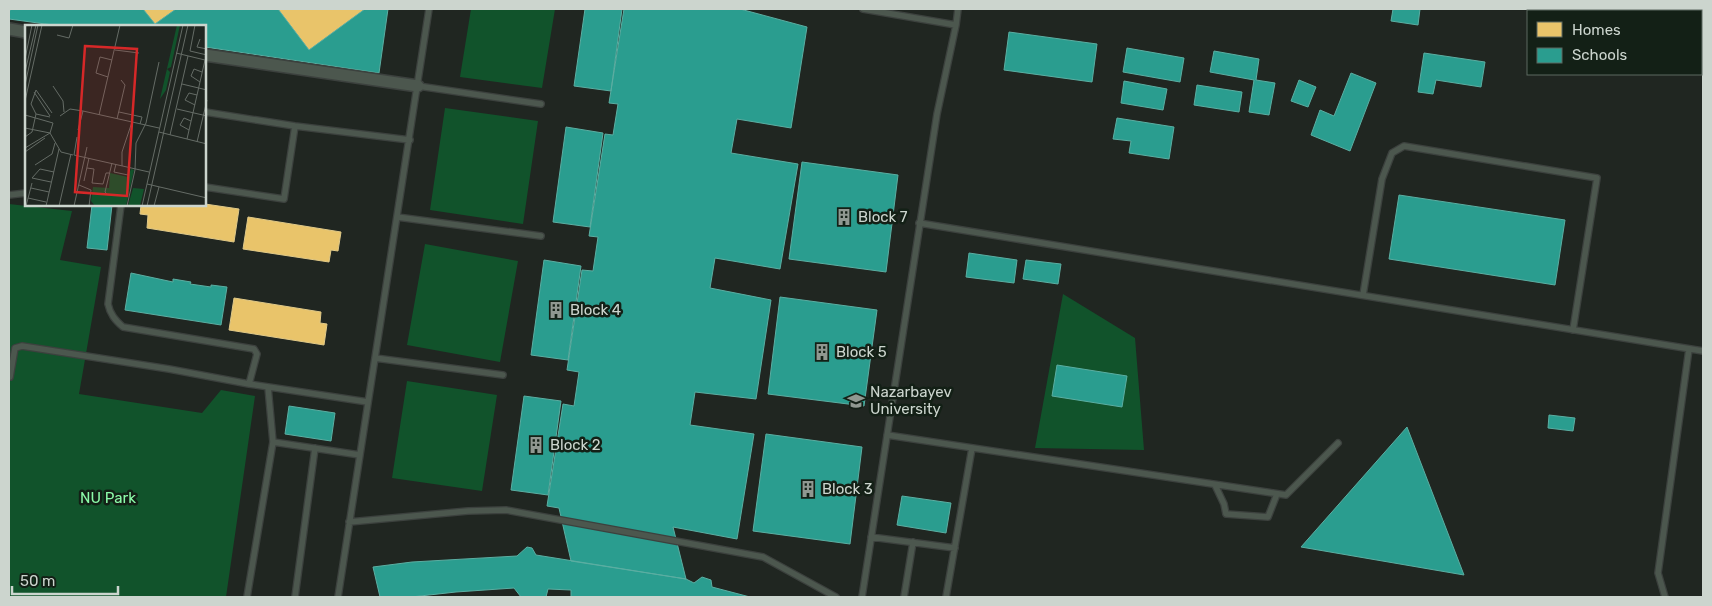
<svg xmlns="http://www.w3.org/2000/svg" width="1712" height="606" font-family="Rubik,sans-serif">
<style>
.green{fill:#11532b}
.homes{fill:#e9c46a;stroke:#e0c988}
.schools{fill:#2a9d8f;stroke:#5baea2}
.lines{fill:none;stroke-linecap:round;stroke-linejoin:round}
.lane-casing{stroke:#3c413e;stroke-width:8}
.street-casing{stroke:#3c413e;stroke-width:14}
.lane{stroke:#4c574e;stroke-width:5.5}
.street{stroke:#4c574e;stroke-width:11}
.labels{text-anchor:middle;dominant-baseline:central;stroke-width:5;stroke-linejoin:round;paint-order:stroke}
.poi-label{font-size:15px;fill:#ccd5ce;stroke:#132016;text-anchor:start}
.park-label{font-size:15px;fill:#8cfba9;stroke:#132016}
.inset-road{fill:none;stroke:#656c66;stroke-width:1}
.view{fill:#d62828;fill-opacity:0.15;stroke:#d62828;stroke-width:2.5}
.inset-edge{fill:none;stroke:#ccd5ce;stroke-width:2.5}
</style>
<rect width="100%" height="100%" fill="#202621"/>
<path class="green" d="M471,9H555L542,88L460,77Z
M445,108L538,121L523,224L430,210Z
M9,204L72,211L60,260L101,267L79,394L202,413L221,390L255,396L226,597H9Z
M425,244L518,261L500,362L407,345Z
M1063,294L1135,338L1144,450L1035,448Z
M407,381L497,395L482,491L392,478Z"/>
<path class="homes" d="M143,9H176L155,24Z
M278,9H365L309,50Z
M205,204L239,209L234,242L147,228L148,215L140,214L141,205Z
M248,217L341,232L338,251L331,250L329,262L243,249Z
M234,298L321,312L320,323L327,324L324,345L229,330Z"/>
<path class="schools" d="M12,9H143L155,24L176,9H278L309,50L365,9H388L379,73L205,47V26H60L9,19V11Z
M585,9H622L611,91L574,86Z
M624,9H740L807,27L791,128L737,119L731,153L798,164L780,269L715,258L710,288L771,300L756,399L695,392L690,425L754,434L737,539L673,527L686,579L571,561L559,508L547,506L563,404L574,406L579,372L567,370L582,270L593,271L598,237L589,236L605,134L613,135L618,104L609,103Z
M1393,9H1420L1418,25L1391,21Z
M1009,32L1097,44L1092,82L1004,70Z
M1127,48L1184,58L1180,82L1123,72Z
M1214,51L1259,59L1256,80L1275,83L1269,115L1249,112L1254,80L1210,72Z
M1424,53L1485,62L1481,87L1436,80L1433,94L1418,92Z
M1351,73L1376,83L1350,151L1311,135L1320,110L1334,116Z
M1299,80L1316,87L1308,107L1291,101Z
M1124,81L1167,89L1163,110L1121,103Z
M1197,85L1242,92L1239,112L1194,105Z
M1117,118L1174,127L1169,159L1129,153L1131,141L1113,139Z
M566,127L603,133L590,227L553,222Z
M802,162L898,175L886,272L789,259Z
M1399,195L1565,220L1555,285L1389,259Z
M92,205H112L107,250L87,248Z
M969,253L1017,260L1014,283L966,277Z
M544,260L581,266L568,360L531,355Z
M1026,260L1061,264L1058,284L1023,279Z
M131,273L173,282V279L191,282L190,284L211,287V285L227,287L221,325L125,310Z
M780,297L877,310L864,406L768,394Z
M1057,365L1127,376L1122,407L1052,396Z
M524,396L561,401L548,495L511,490Z
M289,406L335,413L331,441L285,434Z
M1549,415L1575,418L1573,431L1548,428Z
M1407,427L1464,575L1301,547Z
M766,434L862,447L850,544L753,531Z
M902,496L951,503L946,533L897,525Z
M527,547L532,548L536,555L686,579L694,583L702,577L711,580L712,587L750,597H571V590L548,589L546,597H521L514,588L456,592L411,597H380L373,567L412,562L517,556Z"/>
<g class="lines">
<g class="lane-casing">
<path id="lane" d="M956,25L958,9
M418,86L541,104
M205,112L295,126L410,140
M205,187L284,199L295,126
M9,195L26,193
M121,205L108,304C110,314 115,320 123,327L254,349L257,354L249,384
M397,217L541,236
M919,223L1703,351
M1363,295L1382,179L1392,153L1404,146L1597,178L1573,330
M375,358L503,375
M10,377L15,348L22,346L169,369L249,384L368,402
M268,387L273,442
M887,435L1286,495L1338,443
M1215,485L1224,504L1226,514L1268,517L1277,494
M349,522L468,511L506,510L763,557L836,597
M871,537L955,548
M247,597L273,442L360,455
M295,597L315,448
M338,597L429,9
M862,597L937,114L956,25L863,9
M904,597L913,542
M946,597L972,448
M1665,597L1658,573L1689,349"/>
</g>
<g class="street-casing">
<path id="street" d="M9,29L26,32
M205,55L418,86"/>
</g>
<use href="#lane" class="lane"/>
<use href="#street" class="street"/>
</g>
<defs>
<g id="building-bare" transform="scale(1.35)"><path d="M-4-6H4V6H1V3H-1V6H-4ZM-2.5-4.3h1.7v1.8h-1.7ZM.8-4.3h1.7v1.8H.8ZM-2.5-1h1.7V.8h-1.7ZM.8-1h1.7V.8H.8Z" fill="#909891" stroke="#132016" stroke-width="2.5" paint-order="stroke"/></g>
<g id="university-bare" transform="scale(1.35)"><path d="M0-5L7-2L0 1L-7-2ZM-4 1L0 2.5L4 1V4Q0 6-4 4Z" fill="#909891" stroke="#132016" stroke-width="2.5" paint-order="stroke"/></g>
</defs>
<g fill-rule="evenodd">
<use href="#building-bare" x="844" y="217"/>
<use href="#building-bare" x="556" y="310"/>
<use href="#building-bare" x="822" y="352"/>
<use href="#university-bare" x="856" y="401"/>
<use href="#building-bare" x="536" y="445"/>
<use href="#building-bare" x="808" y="489"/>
</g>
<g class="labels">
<g class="poi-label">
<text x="858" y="217">Block 7</text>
<text x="570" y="310">Block 4</text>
<text x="836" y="352">Block 5</text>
<text x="870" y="392">Nazarbayev<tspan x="870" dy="17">University</tspan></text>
<text x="550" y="445">Block 2</text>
<text x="822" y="489">Block 3</text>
</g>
<g class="park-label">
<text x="108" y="498">NU Park</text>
</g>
</g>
<g transform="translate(25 25)">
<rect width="181" height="181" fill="#202621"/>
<path d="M152,0H155L146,42L142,44L145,47L141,65L135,74ZM106,144L109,145L101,181H70L66,176L68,162L84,163L85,148L103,152ZM108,163L119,164L115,181H103Z" fill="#11532b"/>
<path class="inset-road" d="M170,0L165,26L182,30M32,10L44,13L48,0M175,14L172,22L182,24M90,25L114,28M151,28L180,35M0,34L7,0M0,47L11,0M83,52L71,48L75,32L87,35M175,57L166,51L169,44L177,47M157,59L182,65M0,60L13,0M28,61L38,76L39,87M9,67L25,91M0,76L17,0M170,80L160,75L164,68L172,70M152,84L182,91M94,87L117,92L115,99M11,89L6,79L11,65L27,88M0,90L28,98L25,108L0,103M74,90L95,0M35,91L45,84L58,86M92,94L100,60L96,55M53,105L58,86L134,103M164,105L155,100L159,93L166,96M134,107L182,119M145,110L163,31M0,112L7,107L11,89L25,92M52,112L49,130L124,147M162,114L180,35M172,117L182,75M0,123L25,108L36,127L48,130M0,127L20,113M91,139L89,147L103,150L105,142M10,140L27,129L30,118M97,141V127L107,97M62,143L69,144L67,158L78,159L81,148H84M59,156L64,133M26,157L7,153L15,144L29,147M122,159L182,173M54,160L66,165L64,181M6,163L24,167M82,169L80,167L87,138M3,173L21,177M1,181L7,158M21,181L34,124M34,181L46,129M49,181L62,122M102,181L110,145L111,118L121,98L134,37M117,181L158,0M122,181L163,0M129,181L134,162"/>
<path class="view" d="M60,21L112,24L102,171L50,167Z"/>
<rect width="181" height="181" class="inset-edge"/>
</g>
<rect width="1712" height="606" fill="none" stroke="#ccd5ce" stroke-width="20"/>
<rect x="1527" y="10" width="175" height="65" fill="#132016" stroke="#5d6860"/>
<rect x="1537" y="22" width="25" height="15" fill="#e9c46a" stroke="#5d6860"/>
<text x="1572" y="35" font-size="15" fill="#ccd5ce">Homes</text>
<rect x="1537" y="48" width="25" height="15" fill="#2a9d8f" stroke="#5d6860"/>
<text x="1572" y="60" font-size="15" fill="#ccd5ce">Schools</text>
<path d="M12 586v8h106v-8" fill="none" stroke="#ccd5ce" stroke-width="2.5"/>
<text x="20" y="586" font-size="15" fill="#ccd5ce" stroke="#132016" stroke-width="4" paint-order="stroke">50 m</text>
</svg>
